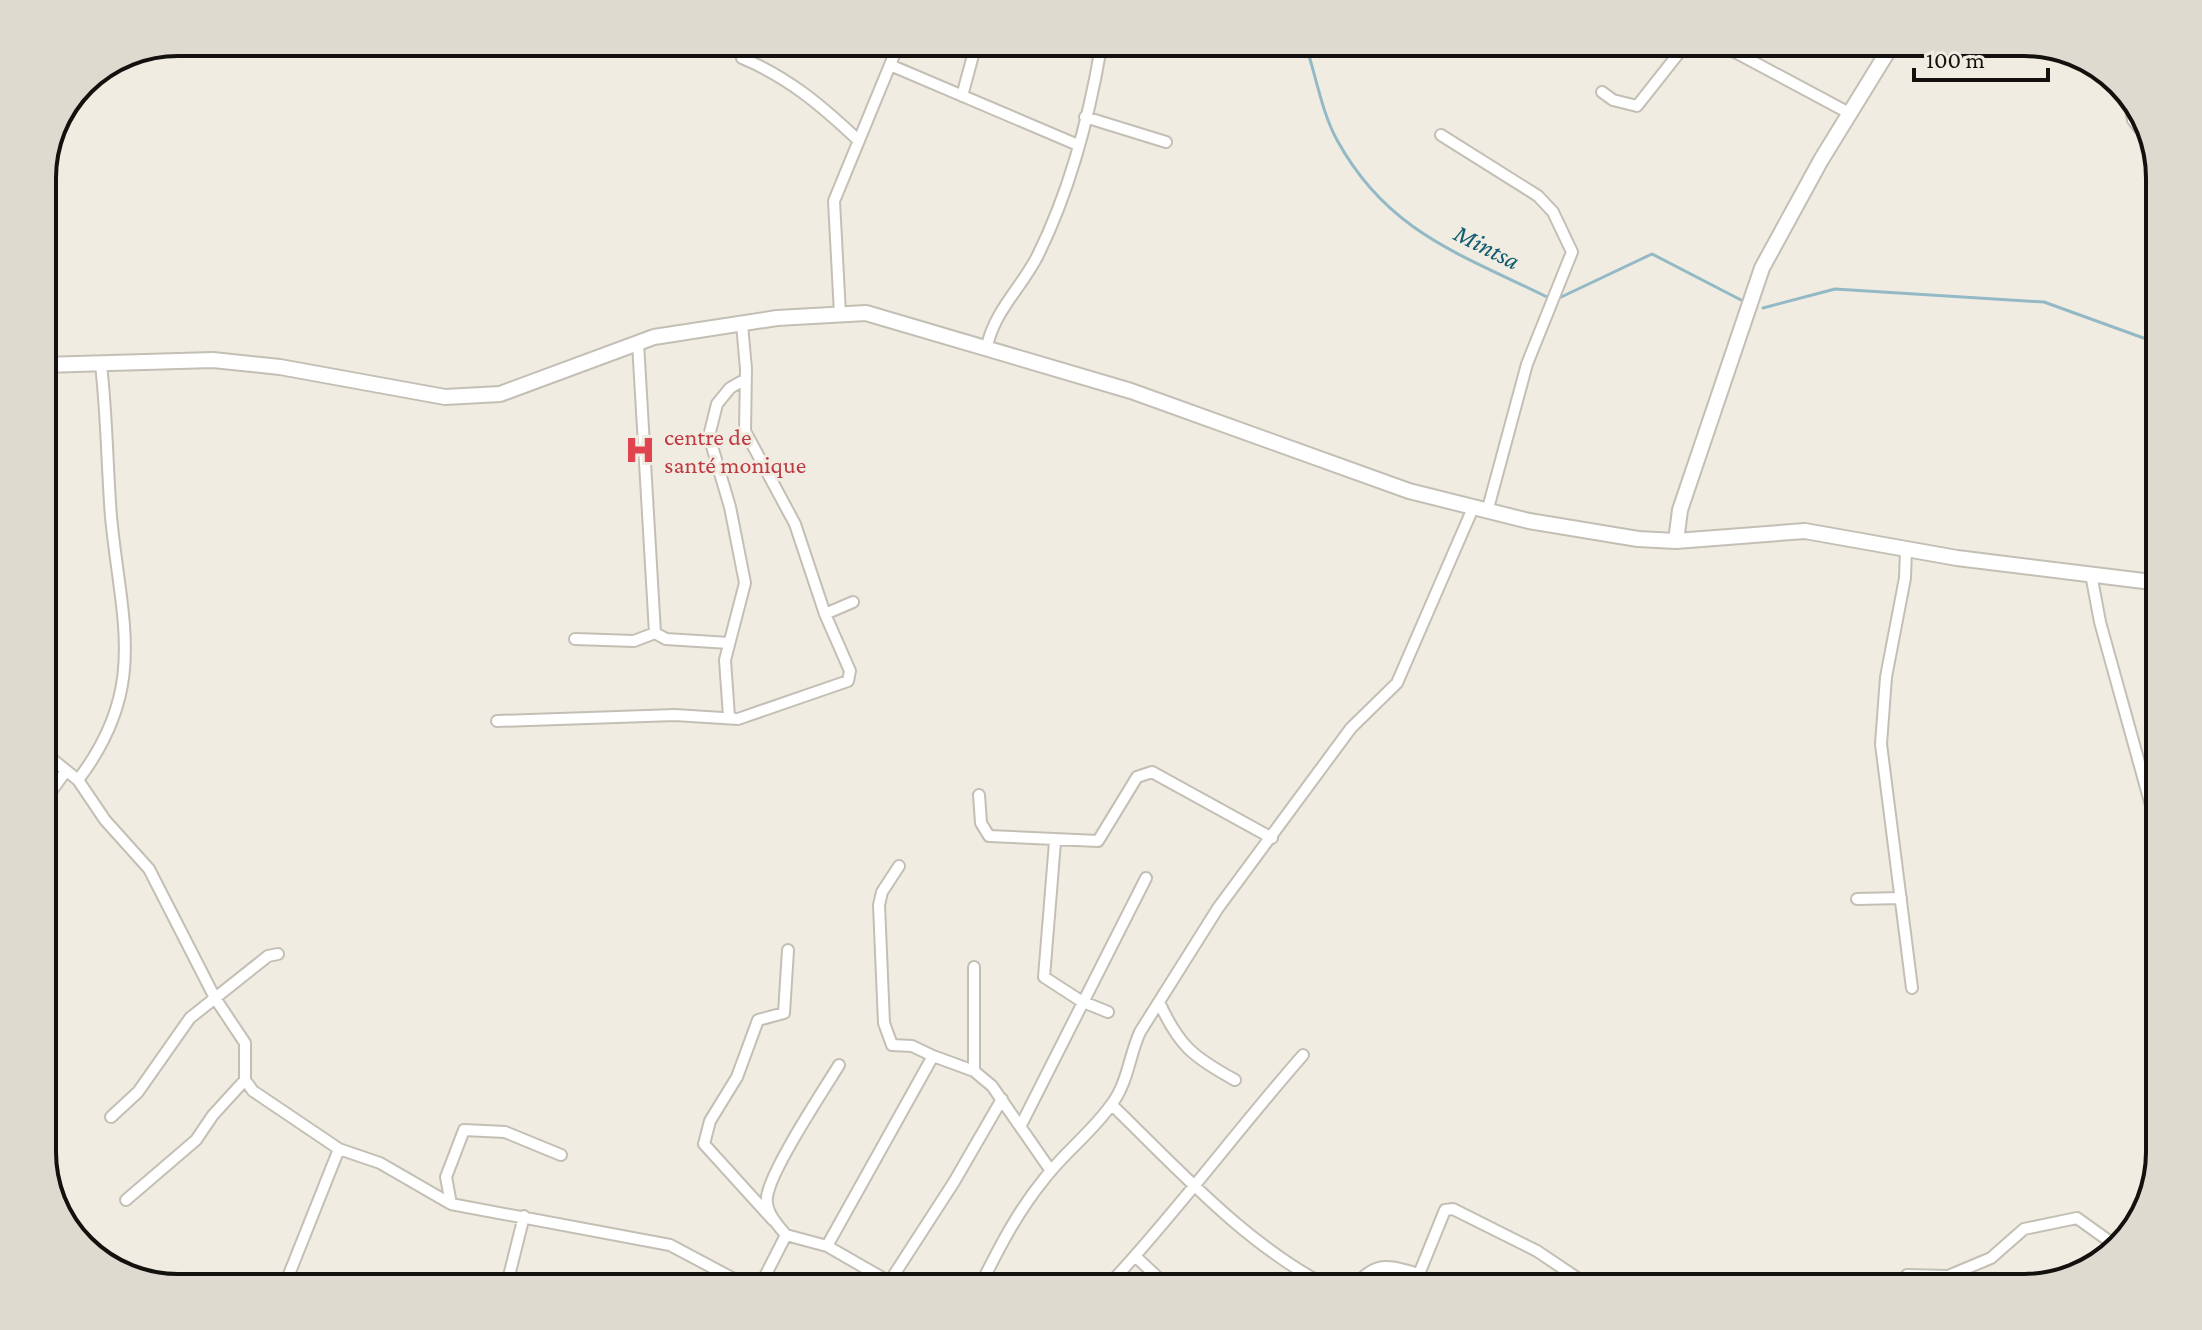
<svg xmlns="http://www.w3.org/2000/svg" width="2202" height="1330" font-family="'Crimson Pro',serif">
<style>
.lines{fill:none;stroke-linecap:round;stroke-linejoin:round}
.stream{stroke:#93b9c7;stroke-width:3}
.street-casing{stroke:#c3bfb5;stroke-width:14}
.secondary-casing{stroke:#c3bfb5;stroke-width:18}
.street{stroke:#fff;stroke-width:10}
.secondary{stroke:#fff;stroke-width:14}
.labels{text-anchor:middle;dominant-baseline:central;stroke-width:6;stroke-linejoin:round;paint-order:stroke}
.health-label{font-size:24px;fill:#be3a42;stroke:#f1ece1;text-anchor:start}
.water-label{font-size:26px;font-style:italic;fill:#135c70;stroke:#f1ece1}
.rim{fill:none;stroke:#13110e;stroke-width:4}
</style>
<rect width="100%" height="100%" fill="#f1ece1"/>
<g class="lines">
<path class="stream" d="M1306,46C1316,76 1322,113 1337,140C1388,233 1461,254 1551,299
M1557,299L1652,254L1741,300
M1763,308L1835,289L2044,302L2160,344"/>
<g class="street-casing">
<path id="street" d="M1720,44L1849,113
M742,58C788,77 822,106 858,140
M890,65L1078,145
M1602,92L1613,100L1637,106L1686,44
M962,96L975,48
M2129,97L2133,120L2152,145
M1085,117L1166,142
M1441,135L1538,196L1553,212L1572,252L1527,364L1487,512
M840,314L834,201L897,48
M742,324L746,369L745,431L795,524L825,614L853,602
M638,343L655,633L666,639L729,643
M987,346C995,310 1022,287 1038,255C1070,190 1089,118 1101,47
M1906,549L1905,578L1886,677L1881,744L1912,988
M2091,574L2100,622L2160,838
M575,639L634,641L655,633
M729,717L725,660L745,583L730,507L709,436L717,404L730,388L744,380
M497,721L675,715L738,719L848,681L850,671L825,614
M42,751L78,780L105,820L149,869L215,998L245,1043V1080L253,1091L339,1149L284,1287
M78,780C149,687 121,621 111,517C107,466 107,416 101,365
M979,795L981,823L989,836L1098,841L1137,777L1152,772L1272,838
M42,804L66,771
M1055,842L1044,977L1081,1001L1108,1012
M899,866L882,892L879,905L884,1023L892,1045L912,1046L933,1056
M1857,899L1901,898
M1159,1002C1179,1046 1193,1057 1235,1080
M974,1071V967
M1112,1105C1179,1170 1247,1246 1331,1288
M111,1117L138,1092L190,1018L268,956L278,954
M1021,1125L1146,878
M339,1149L380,1163L451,1204L670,1245L751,1288
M126,1200L196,1140L213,1115L245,1080
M451,1204L446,1177L464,1130L505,1132L561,1155
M773,1220L704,1144L710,1121L737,1077L758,1020L784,1013L788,950
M786,1235C777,1224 765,1212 767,1197C770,1171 823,1091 839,1065
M827,1246L933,1056L974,1071L992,1086L1051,1171
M1135,1256L1169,1288
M1907,1275L1948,1276L1991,1258L2024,1229L2077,1218L2116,1246
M890,1281L954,1182L1002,1099
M506,1288L524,1216
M759,1288L786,1235L827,1246L900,1288
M979,1288C999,1248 1017,1212 1045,1178C1065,1152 1092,1132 1111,1105C1128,1083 1129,1056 1140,1032L1218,908L1351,728L1397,683L1473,508
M1116,1288V1277C1182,1205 1239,1128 1303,1055
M1352,1288C1377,1260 1386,1265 1419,1274L1445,1210L1453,1209L1537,1251L1592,1288"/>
</g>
<g class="secondary-casing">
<path id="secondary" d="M42,365L213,360L280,367L445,397L500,394L654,337L777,318L866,313L1131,391L1409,491L1529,521L1638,539L1676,541L1805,531L1957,558L2160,583
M1676,541L1680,510L1762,268L1821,160L1893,43"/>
</g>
<use href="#street" class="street"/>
<use href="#secondary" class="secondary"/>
</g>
<defs>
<g id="hospital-bare" transform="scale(2.4)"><path d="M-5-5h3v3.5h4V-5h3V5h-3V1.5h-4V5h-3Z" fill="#e0444e" stroke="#f1ece1" stroke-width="2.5" paint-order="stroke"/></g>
</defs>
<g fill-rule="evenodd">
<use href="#hospital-bare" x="640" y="450"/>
</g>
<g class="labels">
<g class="health-label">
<text x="664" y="436">centre de<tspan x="664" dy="28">santé monique</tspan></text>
</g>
<g class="water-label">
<text transform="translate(1487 247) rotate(27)">Mintsa</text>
</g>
</g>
<path d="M0 0H2202V1330H0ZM178 56H2024A122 122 0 0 1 2146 178V1152A122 122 0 0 1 2024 1274H178A122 122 0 0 1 56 1152V178A122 122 0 0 1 178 56Z" fill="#dfdad0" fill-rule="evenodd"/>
<path class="rim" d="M178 56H2024A122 122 0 0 1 2146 178V1152A122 122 0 0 1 2024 1274H178A122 122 0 0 1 56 1152V178A122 122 0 0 1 178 56Z"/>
<path d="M1914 68v12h134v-12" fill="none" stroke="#13110e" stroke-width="4"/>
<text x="1926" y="68" font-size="24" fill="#13110e" stroke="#f1ece1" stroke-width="6" paint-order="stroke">100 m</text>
</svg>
